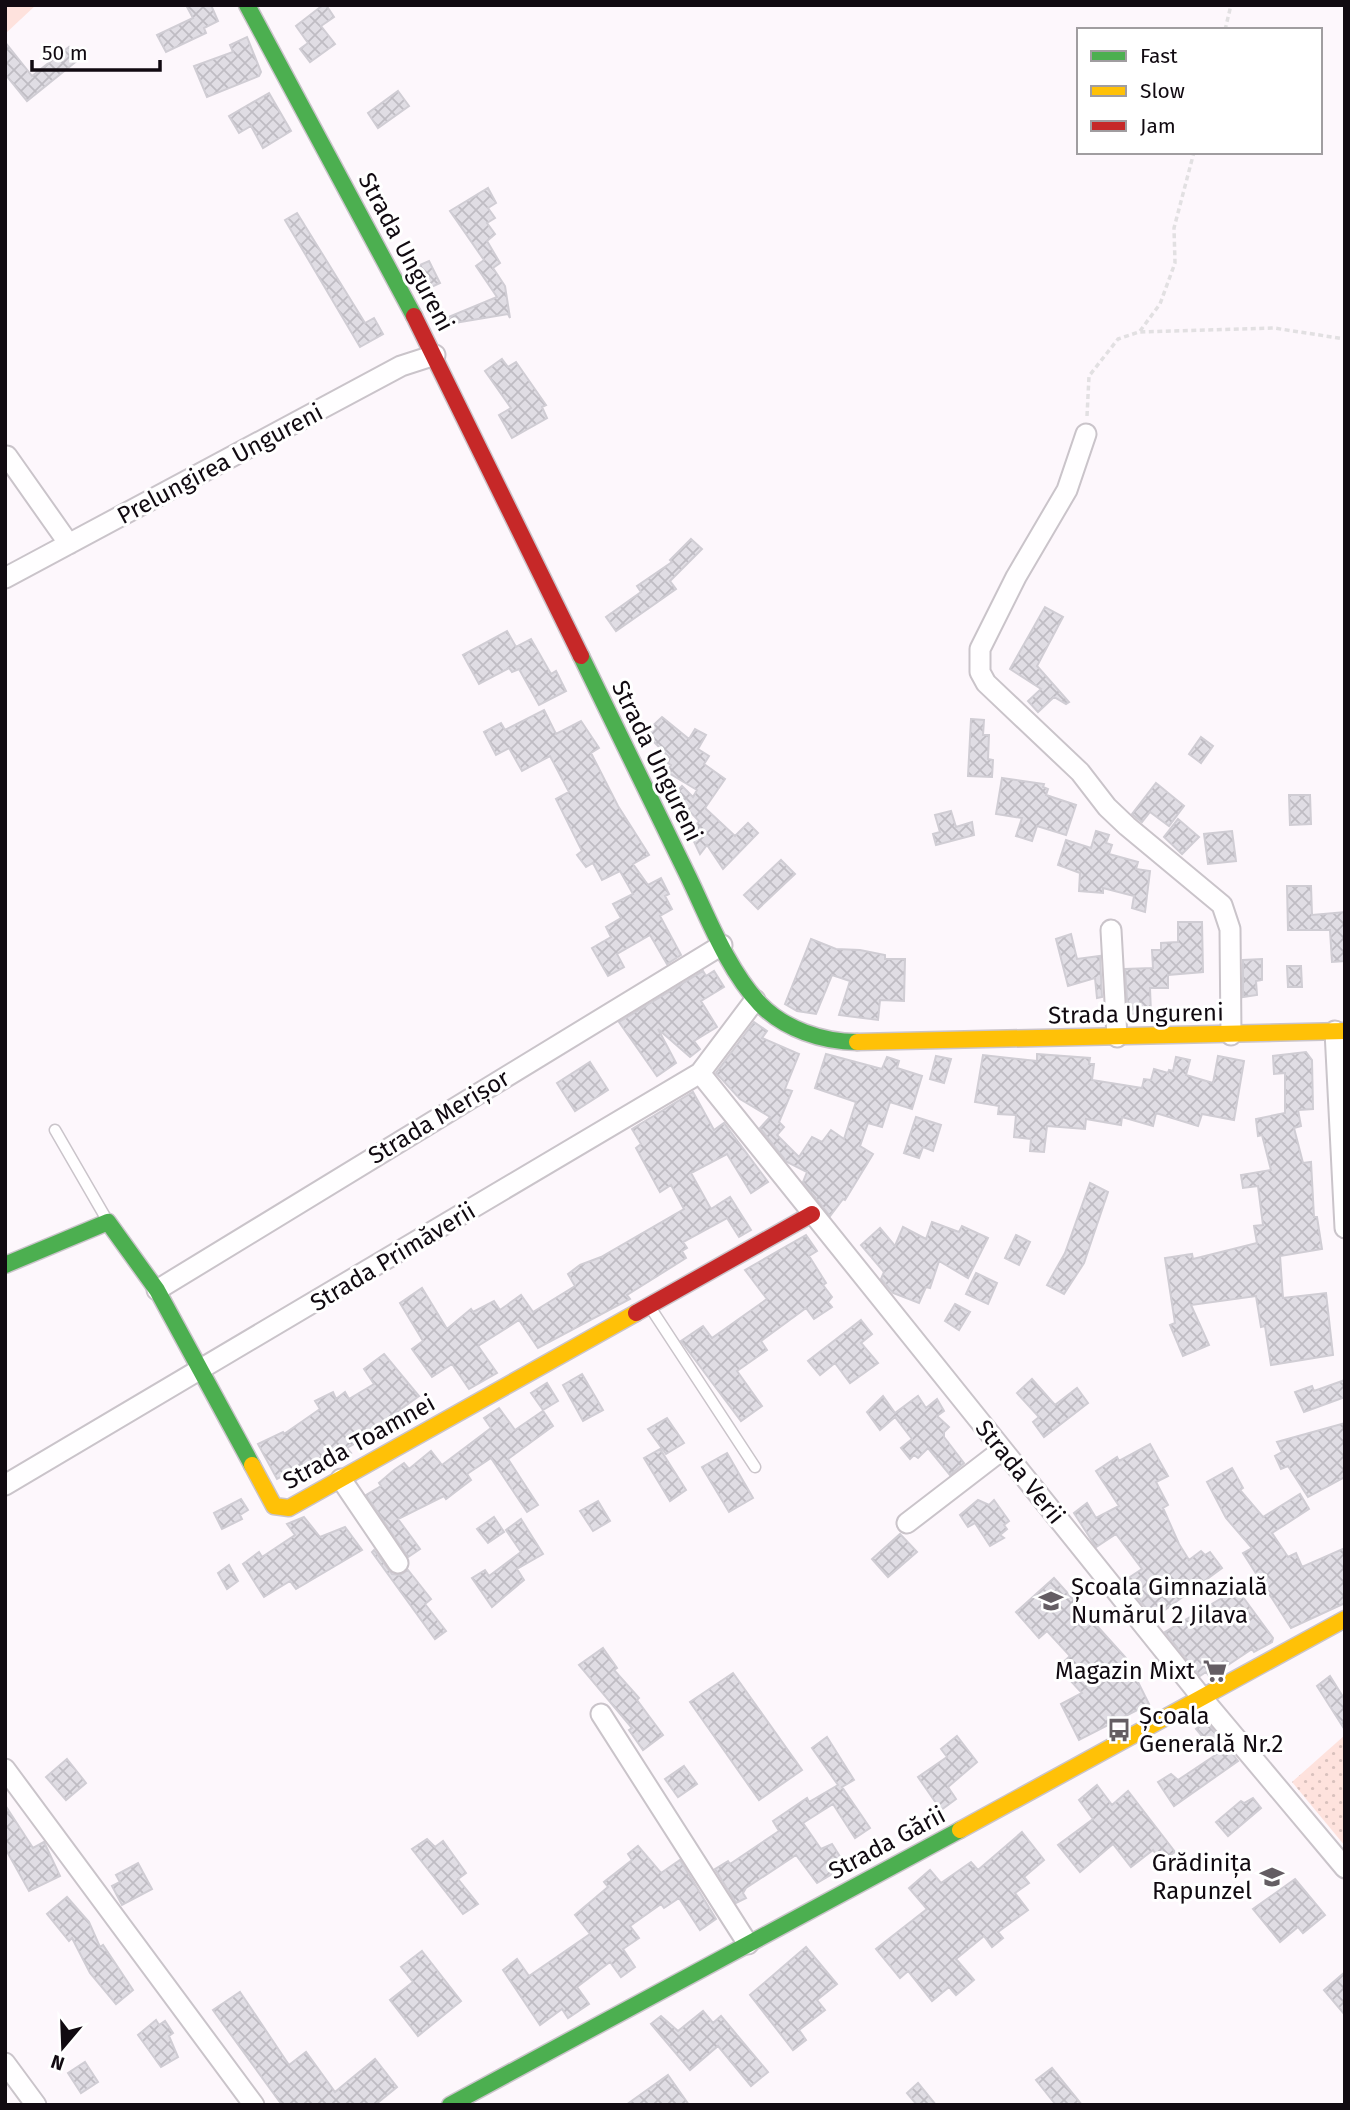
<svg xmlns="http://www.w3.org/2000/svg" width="1350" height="2110" font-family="'Fira Sans',sans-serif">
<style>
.grass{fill:#fee2dd}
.park{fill:url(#park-dots)}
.building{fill:url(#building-cross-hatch);stroke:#d0cdd4;stroke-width:2}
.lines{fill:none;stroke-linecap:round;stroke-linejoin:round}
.lane-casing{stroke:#cac4ca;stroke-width:13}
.street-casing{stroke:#cac4ca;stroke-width:23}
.fast-casing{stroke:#cac4ca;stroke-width:19}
.slow-casing{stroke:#cac4ca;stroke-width:19}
.jam-casing{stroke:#cac4ca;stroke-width:19}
.path{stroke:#e2e0e2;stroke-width:3.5;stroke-dasharray:5 3.5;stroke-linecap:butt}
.lane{stroke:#fffeff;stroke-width:10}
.street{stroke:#fffeff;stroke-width:19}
.fast{stroke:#4caf50;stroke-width:16}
.slow{stroke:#ffc107;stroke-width:16}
.jam{stroke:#c62828;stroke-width:16}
.labels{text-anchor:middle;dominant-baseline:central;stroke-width:6;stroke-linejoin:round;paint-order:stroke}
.street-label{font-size:24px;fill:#110a11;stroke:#fff}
.poi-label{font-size:24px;fill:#110a11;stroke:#fff;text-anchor:start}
</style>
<defs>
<pattern id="park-dots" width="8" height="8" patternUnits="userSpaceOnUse" patternTransform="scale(1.75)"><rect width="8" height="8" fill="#fee2dd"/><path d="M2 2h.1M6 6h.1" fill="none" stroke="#d9c1bd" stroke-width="1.8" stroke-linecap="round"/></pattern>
<pattern id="building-cross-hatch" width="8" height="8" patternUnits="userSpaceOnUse" patternTransform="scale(1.75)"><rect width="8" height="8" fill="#e0dde4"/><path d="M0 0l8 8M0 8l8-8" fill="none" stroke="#bfbcc3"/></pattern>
</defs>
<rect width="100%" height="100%" fill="#fdf7fc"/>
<path class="grass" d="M5,5H36L5,34Z"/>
<path class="park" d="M1345,1735V1846L1292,1782Z"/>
<path class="building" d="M186,5H211L218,21L204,28L206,33L166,52L157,35L193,18Z
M323,5H326L334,17L321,26L335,44L310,62L300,49L308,43L296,26Z
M247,37L261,72L259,76L207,97L194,66L233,52L230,45Z
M5,42L32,76L69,47L79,59L27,101L5,74Z
M398,91L409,106L378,128L368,113Z
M269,93L291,131L263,148L251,126L239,133L229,116Z
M488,188L496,203L488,208L495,218L487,223L495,234L487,241L500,263L493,268L505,286L510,318L508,314L448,324L446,318L497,297L476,266L484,260L450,211Z
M297,213L365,323L374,318L383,334L360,347L285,220Z
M429,261L440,283L425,290L413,268Z
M502,359L508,367L516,362L546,405L542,407L547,418L512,438L499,415L511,408L485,371Z
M691,539L702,549L670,581L676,589L616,631L606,617L641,592L637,586L672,562L670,560Z
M1045,607L1063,617L1037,666L1069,702L1066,704L1054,697L1038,712L1028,701L1041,689L1010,669Z
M507,631L516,647L531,639L551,674L556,671L566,691L539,705L519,669L512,672L509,668L479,684L463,655Z
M544,710L556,734L581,721L599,748L591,753L618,806L649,855L633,864L648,885L661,878L669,894L665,896L672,909L660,916L681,955L667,964L650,935L617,954L624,967L608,976L592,948L611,937L606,927L621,918L613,904L633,894L620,871L602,880L593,863L586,867L577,855L582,851L556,799L569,792L550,756L522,771L509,748L496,755L484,732L501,723L505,730Z
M662,717L689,739L695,729L706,735L698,749L709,756L704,764L725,779L705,808L735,836L748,823L758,833L723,869L707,845L700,854L690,833L699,821L674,795L682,786L693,797L697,790L667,772L671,765L668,763L670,758L645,733Z
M971,719L984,720L983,735H989L988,759L993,760L992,777L968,776Z
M1201,737L1213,746L1201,763L1189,754Z
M1002,778L1044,784L1043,787L1048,789L1046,795L1076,805L1066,835L1037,826L1032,841L1016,836L1022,818L996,814Z
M1156,783L1184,806L1169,826L1150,812L1142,822L1132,814Z
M1289,795H1310L1311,824L1290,825Z
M951,811L956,827L972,822L974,835L936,845L933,834L940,832L935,815Z
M1178,819L1199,837L1182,854L1164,837Z
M1096,831L1109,835L1106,843L1112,845L1109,854L1138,862L1136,869L1150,871L1145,912L1132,908L1134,896L1103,888V893L1079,891L1080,873L1058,865L1066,840L1091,848Z
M1232,831L1236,861L1208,864L1204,834Z
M781,860L795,874L758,909L744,895Z
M1287,886H1311L1312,915L1345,912V961L1332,962L1330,930H1288Z
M1178,922H1202L1203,972L1168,975V988H1150L1151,1013L1128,1014L1125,969L1153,968L1152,950H1161V943L1178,942Z
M1071,934L1077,959L1100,956L1102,997L1097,998L1095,978L1068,986L1056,939Z
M811,939L836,949L860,950L885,955V959H905L904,1001L880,1000L878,1020L839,1015L850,981L832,975L816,1014L797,1011L785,1004Z
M1262,959V980L1256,981L1257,995L1243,997V960Z
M1287,966H1301L1302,987H1288Z
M703,971L706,976L714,971L724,987L701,1001L717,1027L694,1041L700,1049L690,1057L658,1029L676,1063L657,1076L619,1022Z
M754,1022L767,1031L762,1038L799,1054L785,1089L792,1091L779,1122L784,1127L777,1135L799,1157L812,1137L822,1142L831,1130L844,1139L856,1102L815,1088L826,1054L882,1069L887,1057L899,1061L897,1068L922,1076L912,1109L890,1102L882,1127L868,1123L860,1146L873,1154L845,1200L843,1199L830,1216L803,1182L807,1172L787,1162L760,1128L770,1117L740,1099L716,1073Z
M1306,1052L1312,1060L1313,1109L1298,1110L1301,1126L1294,1128L1303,1163L1311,1162L1314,1217H1317L1322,1249L1280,1256L1283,1298L1326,1293L1333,1355L1271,1365L1265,1326L1261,1327L1256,1296L1191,1305L1209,1345L1183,1356L1170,1325L1175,1323L1165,1258L1192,1254L1193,1259L1257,1243L1254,1226L1263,1225L1258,1186L1243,1188L1241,1175L1271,1170L1262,1135L1258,1136L1256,1119L1285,1113V1073L1274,1074L1273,1056Z
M1037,1054L1090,1058L1089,1064H1094L1092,1080L1142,1088L1144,1079L1151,1080L1154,1069L1168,1073L1169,1070L1173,1071L1176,1057L1190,1060L1186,1075L1213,1083L1218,1056L1244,1061L1234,1120L1202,1114L1198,1126L1156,1113L1153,1126L1122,1117L1121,1125L1086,1119L1085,1129L1047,1126L1044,1152L1030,1151L1031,1139L1014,1137L1016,1115L998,1114L999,1106L975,1102L983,1055L1037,1061Z
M936,1056L951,1059L944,1083L930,1079Z
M590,1062L608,1090L575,1111L557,1083Z
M693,1092L714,1130L724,1123L768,1182L751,1193L727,1154L691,1173L711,1209L730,1197L751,1230L739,1237L727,1218L683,1242L687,1248L682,1251L686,1258L627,1295L630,1299L538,1348L519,1320L478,1346L497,1373L469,1389L452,1364L432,1377L412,1349L423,1341L400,1303L422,1288L447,1329L471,1309L473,1312L494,1301L500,1310L521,1295L533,1312L575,1286L568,1274L580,1265L601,1257L684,1209L671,1185L660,1192L636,1148L641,1144L632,1129Z
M916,1117L941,1125L933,1151L923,1147L919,1158L904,1153Z
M1090,1183L1108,1192L1084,1263L1064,1294L1047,1285L1065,1253Z
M932,1222L959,1232L962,1226L988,1238L968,1278L939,1261L930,1288L926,1287L919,1303L893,1293L881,1279L884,1272L861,1245L880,1228L895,1246L903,1227L926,1239Z
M806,1235L817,1251L809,1256L826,1283L823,1285L832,1297L828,1302L832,1307L814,1319L806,1308L761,1341L767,1350L737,1371L762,1406L741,1421L681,1341L703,1326L712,1338L767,1299L745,1270Z
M1016,1235L1030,1242L1019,1265L1005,1258Z
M976,1273L997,1283L988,1304L966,1294Z
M955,1304L970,1312L959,1330L945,1321Z
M861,1320L872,1334L861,1343L878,1363L850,1383L835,1363L820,1375L808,1361Z
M384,1354L419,1396L383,1422L386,1426L347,1448L351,1453L339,1460L335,1452L314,1466L293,1474L292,1471L277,1479L258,1444L283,1432L284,1434L320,1409L315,1401L333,1392L336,1399L345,1392L349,1399L374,1384L364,1369Z
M582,1374L603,1410L583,1421L563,1385Z
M1032,1379L1055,1405L1077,1388L1088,1403L1044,1437L1033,1422L1039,1417L1017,1393Z
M1345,1380V1397L1304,1412L1295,1392L1312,1386L1314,1391Z
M547,1383L558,1401L543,1410L531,1393Z
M883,1396L895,1413L918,1396L926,1408L937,1399L944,1411L937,1416L949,1427L944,1432V1437L964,1463L950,1475L928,1448L918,1458L914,1455L910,1459L901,1448L912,1439L895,1417L880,1430L867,1412Z
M499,1408L515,1430L543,1411L553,1426L508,1459L538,1505L527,1512L491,1458L467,1474L471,1480L446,1499L444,1496L398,1519L420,1549L408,1557L366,1495L381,1486L379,1483L394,1470L404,1463L409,1469L431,1451L442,1465L491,1428L484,1418Z
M667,1418L684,1443L666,1454L648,1429Z
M1345,1423V1477L1308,1497L1288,1466L1281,1469L1275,1456L1282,1452L1277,1442Z
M1150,1444L1168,1476L1156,1482L1168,1505L1163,1508L1179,1544L1189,1560L1201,1551L1205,1555L1210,1552L1222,1568L1154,1618L1124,1581L1142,1569L1116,1534L1096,1547L1074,1513L1087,1503L1096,1518L1119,1506L1096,1471L1117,1457L1119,1461Z
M660,1449L686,1490L670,1501L644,1458Z
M727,1453L753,1498L729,1512L702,1467Z
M1232,1468L1243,1488L1240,1490L1263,1517L1300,1494L1309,1509L1272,1533L1288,1557L1296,1553L1302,1567L1345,1548V1603L1291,1628L1243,1553L1252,1548L1226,1518L1207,1482Z
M241,1499L248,1510L240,1515L242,1519L222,1529L214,1513Z
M978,1500L989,1505L994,1500L1009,1521L1004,1525L1007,1529L1000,1535L1004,1538L990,1546L975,1523L968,1527L960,1515Z
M598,1501L610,1521L593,1531L580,1511Z
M304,1517L320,1537L345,1527L362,1550L296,1589L290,1581L264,1597L243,1564L259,1552L262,1557L295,1535L287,1524Z
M494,1517L504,1532L488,1543L477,1529Z
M521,1519L543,1554L517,1569L524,1580L492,1607L472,1578L485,1570L489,1576L521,1552L506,1530Z
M900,1534L917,1552L888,1577L872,1559Z
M374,1550L392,1574L400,1575L408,1570L431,1599L425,1604L446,1631L435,1639L382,1566L372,1552Z
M229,1565L238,1581L227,1589L218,1573Z
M1054,1578L1126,1658L1149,1704L1079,1740L1061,1704L1082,1693L1058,1667L1070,1656L1047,1631L1039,1638L1016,1612Z
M1237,1589L1273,1638L1272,1642L1254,1652L1252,1649L1210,1677L1206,1672L1200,1676L1165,1632Z
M603,1648L617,1668L614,1670L639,1698L637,1700L663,1735L643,1750L629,1730L632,1728L579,1665Z
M733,1673L802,1770L759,1800L690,1702Z
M1330,1676L1345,1700V1730L1317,1686Z
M1206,1721L1238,1761L1174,1806L1158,1782L1171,1774L1178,1780L1217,1754L1196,1729Z
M957,1736L977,1762L948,1787L956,1799L941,1810L918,1777L947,1757L941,1749Z
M827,1737L854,1780L842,1787L870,1828L855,1838L833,1804L803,1823L821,1849L832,1844L846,1866L817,1883L796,1855L746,1888L743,1893L746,1898L736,1903L715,1869L728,1861L730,1864L779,1831L773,1821L807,1798L809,1802L838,1785L812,1748Z
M67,1759L86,1783L66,1800L46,1777Z
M684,1766L697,1784L678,1797L665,1779Z
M1097,1785L1112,1805L1128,1791L1175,1852L1161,1861L1153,1850L1131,1867L1113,1844L1080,1872L1058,1845L1093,1819L1079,1800Z
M1253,1798L1261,1808L1228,1836L1216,1822L1241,1801L1244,1803Z
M5,1805L33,1848L44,1842L60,1876L29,1891L5,1848Z
M1022,1832L1044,1860L1024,1877L1029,1883L1015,1893L1028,1910L998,1932L1003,1938L992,1947L984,1936L956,1959L974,1980L956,1995L949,1987L932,2001L908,1971L900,1978L876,1949L927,1909L909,1888L930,1870L941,1883L971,1862L978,1870Z
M427,1839L435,1847L443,1841L466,1873L458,1879L478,1904L463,1914L412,1849Z
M638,1846L661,1873L680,1860L716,1919L700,1930L679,1898L664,1908L661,1904L630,1926L639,1938L623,1949L635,1967L621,1977L610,1962L577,1987L589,2004L568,2018L562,2009L540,2025L503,1970L517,1959L529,1976L590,1934L575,1915L608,1887L604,1882L632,1860L628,1854Z
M138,1863L152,1889L122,1905L112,1886L120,1882L116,1875Z
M1295,1879L1325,1915L1303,1933L1298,1927L1280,1942L1253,1909Z
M67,1897L89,1922L100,1947L103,1945L133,1990L116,2004L90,1973L72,1938L69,1941L47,1914Z
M806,1947L837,1984L817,2000L825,2010L799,2030L806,2040L793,2050L750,1995Z
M422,1951L461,2001L418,2036L390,2000L413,1982L401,1967Z
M1345,1972V2015L1324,1990Z
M240,1992L289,2065L306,2052L335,2092L375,2059L397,2087L375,2105H282L213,2010Z
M703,2011L713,2023L721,2016L768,2072L751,2086L718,2046L690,2070L651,2024L661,2016L678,2031Z
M156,2020L159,2025L165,2021L173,2033L169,2036L178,2057L161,2067L138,2035Z
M85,2062L98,2082L81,2093L68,2073Z
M1052,2068L1082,2105H1056L1036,2080Z
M668,2075L689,2105H626Z
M918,2083L936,2105H917L907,2093Z"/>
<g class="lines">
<g class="lane-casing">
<path id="lane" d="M55,1130L107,1220
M650,1307L755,1467"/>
</g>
<g class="street-casing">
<path id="street" d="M1086,434L1067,490L1016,577L980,649V672L986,683L1080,772L1107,807L1127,826L1222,905L1230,929L1231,1035
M7,456L69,544
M5,578L401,366L435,355
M1111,930L1117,1037
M1335,1031L1345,1228
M700,1073L1203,1699L1345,1868
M157,1290L722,945
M341,1479L398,1563
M5,1485L700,1073L755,1000
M907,1523L1002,1450
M601,1714L748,1944
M5,1769L254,2105
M5,2063L36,2105"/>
</g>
<g class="fast-casing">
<path id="fast" d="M247,5L414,316
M581,656C617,730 653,804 689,878C709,920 728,970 760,1004C784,1029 823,1042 857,1042
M5,1265L108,1222L157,1290L252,1465
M450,2105L960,1830"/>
</g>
<g class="slow-casing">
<path id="slow" d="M857,1042L1345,1031
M252,1465L274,1506L289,1508L636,1313
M960,1830L1345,1619"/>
</g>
<g class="jam-casing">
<path id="jam" d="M414,316L581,656
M636,1313L812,1214"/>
</g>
<path class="path" d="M1225,30L1231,5
M1140,331L1160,304L1175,263L1174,228L1194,152
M1087,416L1089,376L1118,339L1139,332L1274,328L1345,339"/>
<use href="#lane" class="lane"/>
<use href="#street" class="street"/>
<use href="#fast" class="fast"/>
<use href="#slow" class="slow"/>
<use href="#jam" class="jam"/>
</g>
<defs>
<g id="school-bare" transform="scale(1.89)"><path d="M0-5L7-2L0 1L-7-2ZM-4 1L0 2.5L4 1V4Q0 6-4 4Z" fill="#645d63" stroke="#fff" stroke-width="2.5" paint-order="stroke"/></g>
<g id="supermarket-bare" transform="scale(1.89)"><path d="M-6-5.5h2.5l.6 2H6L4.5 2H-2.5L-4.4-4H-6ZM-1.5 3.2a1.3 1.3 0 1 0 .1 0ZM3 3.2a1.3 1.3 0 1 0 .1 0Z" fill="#645d63" stroke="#fff" stroke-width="2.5" paint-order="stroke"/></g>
<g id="bus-bare" transform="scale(1.89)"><path d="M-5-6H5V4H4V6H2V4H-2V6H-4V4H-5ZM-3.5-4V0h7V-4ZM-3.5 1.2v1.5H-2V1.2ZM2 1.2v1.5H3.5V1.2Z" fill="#645d63" stroke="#fff" stroke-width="2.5" paint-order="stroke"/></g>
</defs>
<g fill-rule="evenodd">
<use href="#school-bare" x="1051" y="1601"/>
<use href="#supermarket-bare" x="1215" y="1671"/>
<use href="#bus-bare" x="1119" y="1730"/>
<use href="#school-bare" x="1272" y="1877"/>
</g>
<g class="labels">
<g class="street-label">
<text transform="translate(406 252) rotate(62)">Strada Ungureni</text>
<text transform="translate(220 464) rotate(-28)">Prelungirea Ungureni</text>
<text transform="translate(657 761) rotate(64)">Strada Ungureni</text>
<text transform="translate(1136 1014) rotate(-1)">Strada Ungureni</text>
<text transform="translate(439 1117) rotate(-31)">Strada Merișor</text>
<text transform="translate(393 1257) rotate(-31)">Strada Primăverii</text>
<text transform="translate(359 1442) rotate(-29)">Strada Toamnei</text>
<text transform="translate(1020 1472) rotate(51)">Strada Verii</text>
<text transform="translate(887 1843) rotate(-28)">Strada Gării</text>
</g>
<g class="poi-label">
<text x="1071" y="1587">Școala Gimnazială<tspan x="1071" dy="28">Numărul 2 Jilava</tspan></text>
<text x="1195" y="1671" text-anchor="end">Magazin Mixt</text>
<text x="1139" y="1716">Școala<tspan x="1139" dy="28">Generală Nr.2</tspan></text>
<text x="1252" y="1863" text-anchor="end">Grădinița<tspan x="1252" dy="28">Rapunzel</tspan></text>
</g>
</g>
<rect width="1350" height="2110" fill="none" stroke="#110a11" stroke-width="14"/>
<rect x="1077" y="28" width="245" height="126" fill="#ffffff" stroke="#a09da0" stroke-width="2"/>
<rect x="1091" y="51" width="35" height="10" fill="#4caf50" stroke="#a09da0" stroke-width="2"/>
<text x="1140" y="63" font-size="21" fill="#110a11">Fast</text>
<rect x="1091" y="86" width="35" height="10" fill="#ffc107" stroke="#a09da0" stroke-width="2"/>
<text x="1140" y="98" font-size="21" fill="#110a11">Slow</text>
<rect x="1091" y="121" width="35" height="10" fill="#c62828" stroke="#a09da0" stroke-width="2"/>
<text x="1140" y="133" font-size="21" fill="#110a11">Jam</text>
<g transform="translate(63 2047) rotate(199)" stroke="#ffffff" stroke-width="5" paint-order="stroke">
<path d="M0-5L12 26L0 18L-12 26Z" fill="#110a11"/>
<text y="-10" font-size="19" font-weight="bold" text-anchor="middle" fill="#110a11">N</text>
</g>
<path d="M32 60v10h128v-10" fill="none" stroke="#110a11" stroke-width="3.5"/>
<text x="42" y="60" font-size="21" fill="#110a11" stroke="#ffffff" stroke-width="5" paint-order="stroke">50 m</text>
</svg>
